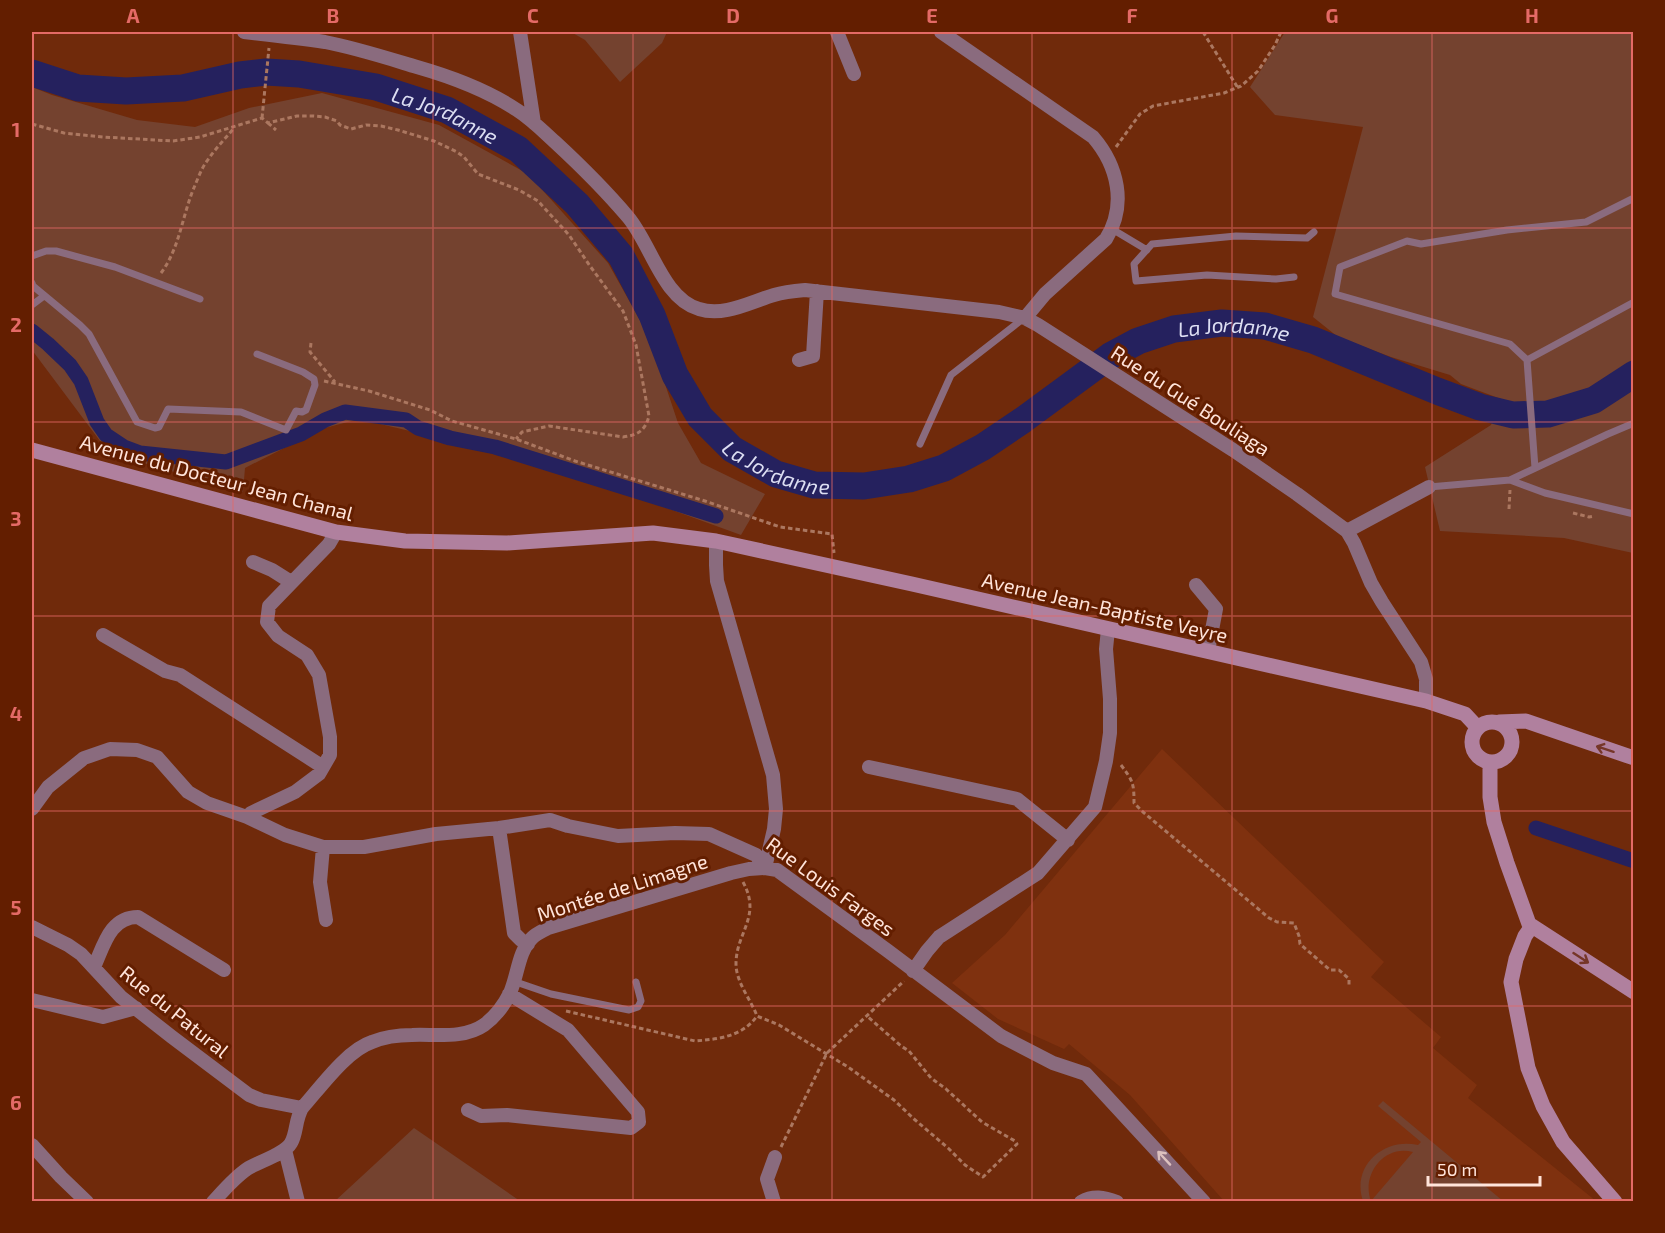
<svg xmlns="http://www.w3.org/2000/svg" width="1665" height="1233" font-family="'Exo 2',sans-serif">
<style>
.built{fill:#7f310f}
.green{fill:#74422f}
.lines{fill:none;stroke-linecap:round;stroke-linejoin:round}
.canal{stroke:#25215e;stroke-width:15}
.river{stroke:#25215e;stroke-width:27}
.path{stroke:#ab7760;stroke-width:3;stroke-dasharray:4.5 3;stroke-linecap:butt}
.lane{stroke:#8a6b7e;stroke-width:7}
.street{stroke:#8a6b7e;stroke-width:14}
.secondary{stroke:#b0809e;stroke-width:15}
.oneway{stroke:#763628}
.oneway2{stroke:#dcc0be}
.grid{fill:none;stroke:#e46a66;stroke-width:1.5;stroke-opacity:0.55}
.labels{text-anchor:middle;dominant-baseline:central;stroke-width:6;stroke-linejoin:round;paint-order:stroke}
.street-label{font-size:20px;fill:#ffe4da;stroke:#631e00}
.water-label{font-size:21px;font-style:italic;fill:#dcdef2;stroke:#631e00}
.neatline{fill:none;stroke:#e46a66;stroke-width:2}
.grid-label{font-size:20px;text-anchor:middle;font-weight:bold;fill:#e46a66}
</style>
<rect width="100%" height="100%" fill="#702a0b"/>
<path class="built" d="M1162,749L1384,962L1371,977L1441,1037L1433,1048L1477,1085L1468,1098L1596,1201H1224L1130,1095L1069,1044L1064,1049L998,1019L952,983L1005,935Z"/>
<path class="green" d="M571,32H667L662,43L620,82L585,40Z
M1285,32H1633V553L1564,538L1440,531L1425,467L1491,425L1501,399L1461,384L1450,375L1391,357L1338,337L1313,317L1363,127L1275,115L1250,87Z
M32,87L52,95L137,120L195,127L249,108L322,93L439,125L528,174L608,263L649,336L678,423L701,463L765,494L741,535L653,503L482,448L359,419L321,429L245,468L243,492L109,453L32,350Z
M1383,1101L1503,1201H1371L1413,1152C1384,1144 1361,1175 1371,1201H1363C1351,1166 1384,1137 1418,1145L1421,1142L1378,1106Z
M414,1128L520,1201H335Z"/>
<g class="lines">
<path class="canal" d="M32,331L48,344L70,365L81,381L97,422L106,435L124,447L140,453L226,462L301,434L325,420L345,412L406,420L418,428L450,438L495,447L716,516
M1536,828L1634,861"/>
<path class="river" id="s1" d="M32,73L78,88L126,91L183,88L240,75L266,72L299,74L376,87L447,110L518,149L577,204L621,256L652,315L675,375L700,417L732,449L776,474L814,485L864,486L909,479L944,468L983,447L1023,420L1110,356L1138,341L1174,329L1222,323L1265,326L1313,340L1437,391L1480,407L1513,415L1548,414L1594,400L1634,374"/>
<path class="path" d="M1203,32L1238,88
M262,118L269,48
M268,123L276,130
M32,124L64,133L103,137L173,141L200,137L262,118L268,123L297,116H313L325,117L337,121L340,125L351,129L366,125L381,126L398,130L434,141L457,152L464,157L478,174L519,190L538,201L569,235L590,266L623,311L636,345L649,416C645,431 638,435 623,437L549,426L522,432L516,439
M1116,147L1140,114L1153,106L1224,93L1241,86L1258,71L1275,45L1281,32
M161,273C179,249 182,218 193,190C197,181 201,169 207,161C215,149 225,139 234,128
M311,343L310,352L335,382
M324,381L369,391L430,410L452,421L516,439L575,461L705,501L780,527L832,534L834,553
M1509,509L1510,490
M1573,513L1589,517L1594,516
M1121,765C1133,781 1134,783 1134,803L1143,812L1269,918L1277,922L1294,923L1299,936L1300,944L1330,970H1339L1349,979V987
M743,882C762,917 736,932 736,964C736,982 751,1000 757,1016L779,1025L848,1067L894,1100L914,1119L948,1148L965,1165L983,1177L1017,1144L1015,1141L982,1122L946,1089L931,1078L909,1051L901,1046L867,1016
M566,1011L695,1041C718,1039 742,1037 757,1016
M781,1147L827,1053L904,981"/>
<path class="lane" d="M1112,229L1147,250
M32,256L46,251H56L115,267L200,299
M1294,277L1276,279L1207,275L1136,281L1134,264L1152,244L1236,236L1307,238L1314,232
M32,283L33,286L80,325L89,334L137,422L155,428L159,427L168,409L241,412L286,430L296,411L302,412L306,410L315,385L314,379L303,372L257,354
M32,305L44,296
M1527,360L1634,302
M920,444L951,375L1024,318
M1535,468L1527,360L1510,344L1335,294L1340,267L1407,241L1421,244L1507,230L1586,222L1634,198
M1510,480L1608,434L1634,423
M1429,487L1510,480L1545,493L1634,514
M513,981L551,994L629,1010L638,1007L641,1001L636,982"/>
<path class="street" d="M244,32C271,35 298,38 325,42C356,48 387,58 417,67C452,77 487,90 517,110C531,119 543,131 555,142C581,166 606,191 628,217C651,244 663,299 699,309C724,317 750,302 774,295C784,292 794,291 805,290L999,312L1025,318L1038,325L1233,450L1297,494L1347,531L1354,543L1371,583L1382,602L1421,662L1426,679V701
M520,32L534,123
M837,32L854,74
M941,32L1093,137C1118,166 1127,205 1106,239L1045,294L1025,318
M799,360L813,356L817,291
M1347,531L1429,487
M253,562L272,570L291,582
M1196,585L1216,609L1208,651
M103,635L165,671L180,675L323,767
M869,767L1017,799L1068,840
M32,809L48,787L84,758L110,749L137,750L157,757L188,792L207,803L247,817L251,813L295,792L319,774L330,755V737L319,675L307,655L278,636L267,622L269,606L329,544L336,532
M247,817L285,835L323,847H364L436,834L499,828L550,820L568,826L618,836L675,833L709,834L756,855L765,868L777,870L888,951L1001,1036L1053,1063L1086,1074L1204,1202
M499,828L514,933L521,940L528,944
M323,847L320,882L326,920
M32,927L68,945L81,954L121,997L172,1037L249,1095L261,1100L302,1108
M94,967C104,945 110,917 138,917L224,970
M913,971L927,951L939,937L1038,873L1095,807L1106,761L1110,733V699L1106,649L1108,629
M32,1000L103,1017L136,1008
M468,1110L481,1116L507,1115L631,1128L639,1122L638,1112L568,1030L509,994
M32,1145L61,1177L87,1202
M285,1150L298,1202
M213,1202C224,1190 234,1178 247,1169C259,1161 284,1155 291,1143C297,1133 295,1120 302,1108C320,1088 347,1050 372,1042C384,1037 399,1035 412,1035C436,1034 464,1039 484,1025C495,1017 504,1005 510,993C518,975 518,952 532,938C537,933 543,931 548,928L731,873L749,869L765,868L774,829L776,809L773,775L717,581L716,565V541
M774,1202L767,1179L775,1157
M1081,1202C1093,1195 1104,1197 1117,1202"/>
<path class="secondary" d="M32,450L336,532L405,541L507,543L653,533L716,541L912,584L1426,701L1465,714L1478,728
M1472 742a20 20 0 1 1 40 0a20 20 0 1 1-40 0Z
M1499,722L1526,721L1634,758
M1490,762V797L1494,822L1507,863L1529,924L1634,992
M1532,926L1525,936L1516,959L1511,982L1528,1068L1543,1106L1563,1142L1615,1202"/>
</g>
<defs><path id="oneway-shaft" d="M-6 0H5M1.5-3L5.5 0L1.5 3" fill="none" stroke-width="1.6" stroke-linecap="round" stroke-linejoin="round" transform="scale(1.5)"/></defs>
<g class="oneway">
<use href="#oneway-shaft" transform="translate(1605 749) rotate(-162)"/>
<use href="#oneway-shaft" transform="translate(1581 958) rotate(33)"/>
</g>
<use class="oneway2" href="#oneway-shaft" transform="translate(1164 1158) rotate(-133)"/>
<path class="grid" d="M233,32V1202M433,32V1202M633,32V1202M832,32V1202M1032,32V1202M1232,32V1202M1432,32V1202M32,228H1634M32,422H1634M32,616H1634M32,811H1634M32,1006H1634"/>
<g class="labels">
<g class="street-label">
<text transform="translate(1191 400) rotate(33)">Rue du Gué Bouliaga</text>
<text transform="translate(217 477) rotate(15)">Avenue du Docteur Jean Chanal</text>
<text transform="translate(1105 607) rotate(13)">Avenue Jean-Baptiste Veyre</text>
<text transform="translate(831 886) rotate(36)">Rue Louis Farges</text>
<text transform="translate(622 887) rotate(-18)">Montée de Limagne</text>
<text transform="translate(175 1011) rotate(39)">Rue du Patural</text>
</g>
<g class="water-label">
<text stroke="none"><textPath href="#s1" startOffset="424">La Jordanne</textPath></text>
<text stroke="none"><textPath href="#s1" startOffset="1432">La Jordanne</textPath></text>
<text stroke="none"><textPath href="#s1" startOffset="928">La Jordanne</textPath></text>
</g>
</g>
<rect width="1665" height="1233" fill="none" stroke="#631e00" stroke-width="66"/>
<path d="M1428 1176v9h112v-9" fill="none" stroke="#ffe4da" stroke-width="3"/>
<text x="1437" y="1176" font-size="18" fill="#ffe4da" stroke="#631e00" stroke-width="4.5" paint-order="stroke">50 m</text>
<rect x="33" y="33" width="1599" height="1167" class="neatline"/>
<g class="grid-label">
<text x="133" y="23">A</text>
<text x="333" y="23">B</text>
<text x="533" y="23">C</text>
<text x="733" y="23">D</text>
<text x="932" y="23">E</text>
<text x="1132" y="23">F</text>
<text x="1332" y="23">G</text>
<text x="1532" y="23">H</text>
<text x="16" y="137">1</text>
<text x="16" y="332">2</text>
<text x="16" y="526">3</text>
<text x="16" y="721">4</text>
<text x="16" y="915">5</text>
<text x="16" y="1110">6</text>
</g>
</svg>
